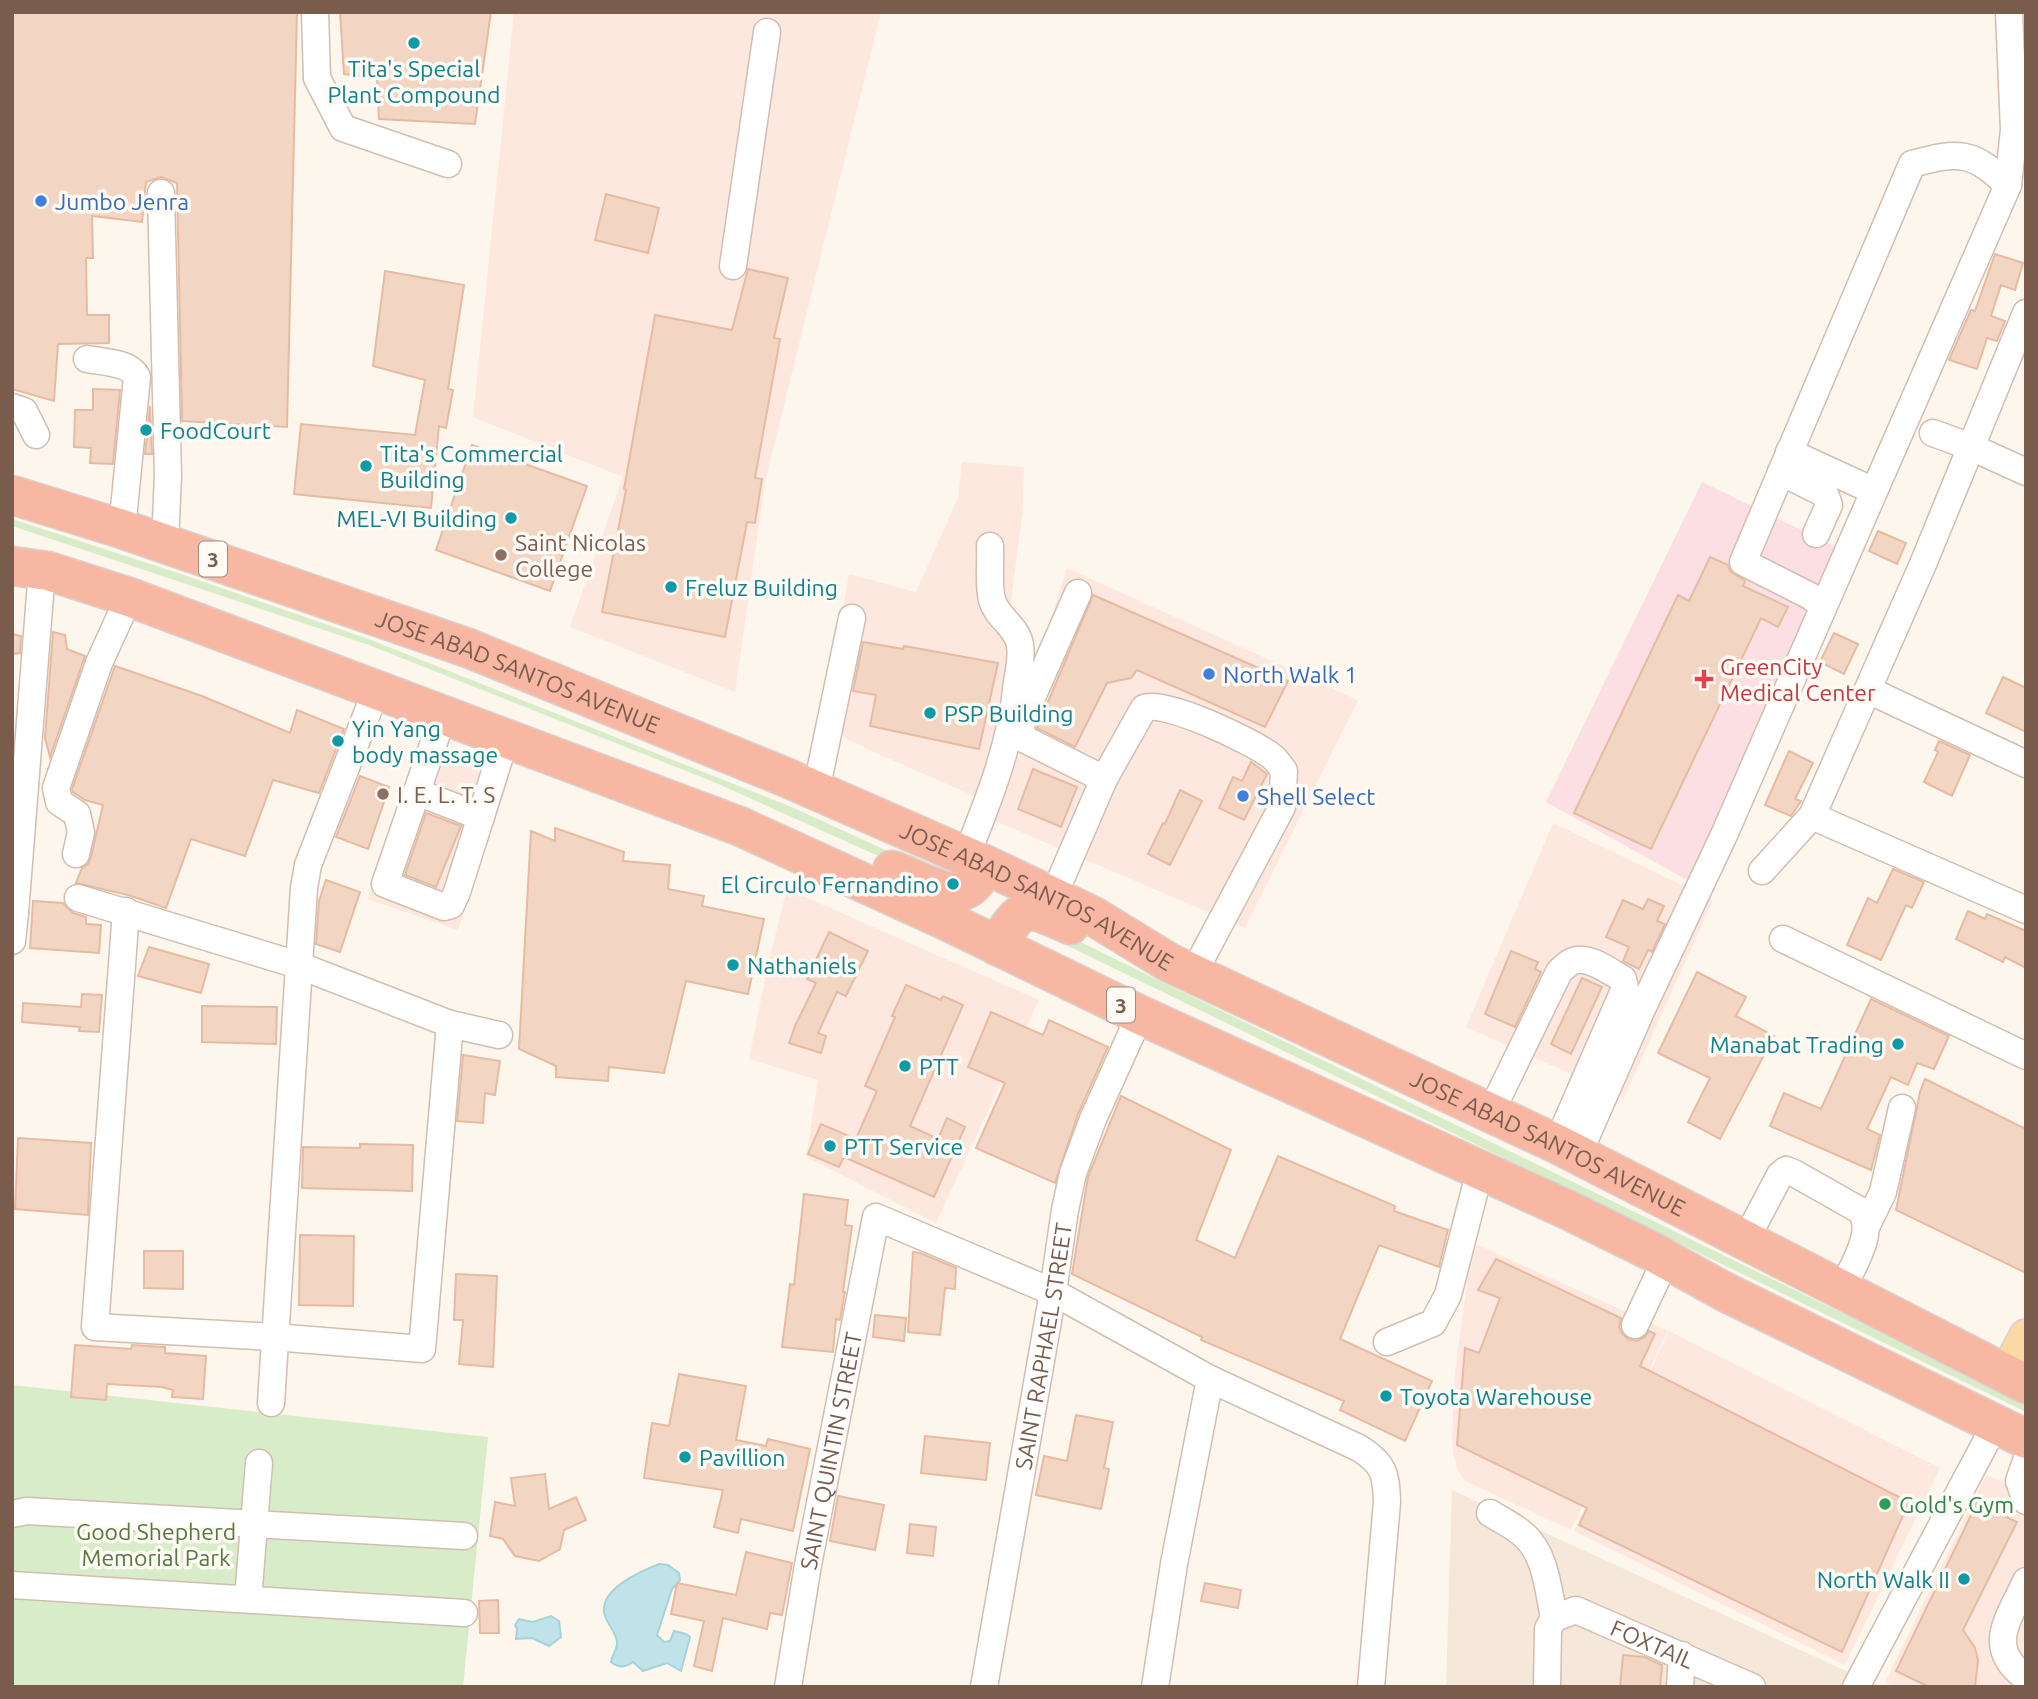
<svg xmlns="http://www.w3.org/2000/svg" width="2038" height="1699" font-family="Ubuntu,sans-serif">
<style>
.residential{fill:#f5e8da}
.commercial{fill:#fde8e0}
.medical{fill:#fbdfe3}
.green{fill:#d8ecc9}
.water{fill:#bfe3e8;stroke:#a5d3da;stroke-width:2}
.building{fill:#f3d5c3;stroke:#e6bba3;stroke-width:2}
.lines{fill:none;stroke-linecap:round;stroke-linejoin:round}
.minor-casing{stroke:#d1beb0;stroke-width:29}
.major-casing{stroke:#dad1cd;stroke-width:36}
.highway-casing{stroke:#dad1cd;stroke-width:41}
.minor{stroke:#fff;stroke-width:26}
.major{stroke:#fbd9a5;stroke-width:33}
.highway{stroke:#f7b7a3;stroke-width:38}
.culture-dot{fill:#0f9aa8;stroke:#fffaf3;stroke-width:2.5}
.shop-dot{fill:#3f7fe0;stroke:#fffaf3;stroke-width:2.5}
.education-dot{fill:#8d6e63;stroke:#fffaf3;stroke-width:2.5}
.health-dot{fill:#e0444e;stroke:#fffaf3;stroke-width:2.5}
.leisure-dot{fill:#2e9e5b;stroke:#fffaf3;stroke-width:2.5}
.labels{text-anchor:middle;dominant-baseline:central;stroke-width:7;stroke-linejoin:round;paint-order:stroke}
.shield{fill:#fffaf3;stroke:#a28b7f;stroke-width:2}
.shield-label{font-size:21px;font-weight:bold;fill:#7a5c4d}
.culture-label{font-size:23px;fill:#0d838f;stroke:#fffaf3;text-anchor:start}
.shop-label{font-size:23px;fill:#366cbe;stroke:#fffaf3;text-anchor:start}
.education-label{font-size:23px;fill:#785e54;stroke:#fffaf3;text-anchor:start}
.health-label{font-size:23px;fill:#be3a42;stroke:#fffaf3;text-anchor:start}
.street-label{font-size:23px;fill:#7a5c4d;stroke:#fffaf3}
.leisure-label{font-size:23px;fill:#27864d;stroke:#fffaf3;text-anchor:start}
.park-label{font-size:23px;fill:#537a41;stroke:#fffaf3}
</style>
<rect width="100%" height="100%" fill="#fdf6ec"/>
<path class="residential" d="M1452,1490L1881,1687H1446Z"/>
<path class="commercial" d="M514,12H881L765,482L735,692L570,627L623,477L473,417Z
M962,462L1024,467L1023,509L1007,632L1006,673L981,799L876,753L822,726L849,574L916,592L958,498Z
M1067,568L1358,700L1245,928L988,818Z
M422,745L510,777L458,930L367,899Z
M1553,823L1713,900L1624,1098L1466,1027Z
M787,889L1039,1000L936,1223L806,1157L818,1080L749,1059L768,964Z
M1476,1244L1668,1331L1571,1530L1465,1481L1457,1468L1453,1453L1452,1433L1455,1371L1468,1276Z
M1669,1331L1940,1468L1845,1665L1574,1531Z
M1986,1475L2026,1492V1687H1896L1885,1682Z"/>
<path class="medical" d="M1702,482L1857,557L1709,892L1546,802Z"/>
<path class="green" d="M12,519L187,576L371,640L794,808L946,878L885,859L716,783L369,645L12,526Z
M1033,919L1957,1369L2026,1403V1412L1029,927Z
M12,1385L488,1437L463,1687H12Z"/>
<path class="water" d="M659,1564L668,1565L679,1573L680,1580L672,1589L657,1635L664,1642L670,1641L674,1631L686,1634L690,1637L681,1671L667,1663L643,1671L633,1662C624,1668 619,1668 611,1662C612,1653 618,1650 617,1642C616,1631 605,1622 604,1612C601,1588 642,1571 659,1564Z
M551,1616L559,1621L561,1637L549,1646L532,1638L516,1639L517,1629L515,1625L519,1619L533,1622Z"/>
<path class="building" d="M12,12H297L287,427L182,421L177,183L161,177L146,182L142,222L92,216L93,258H86L87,315H109V343L58,344L54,401L12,389Z
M340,12H491L475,124L379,119L377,78L344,74Z
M606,194L659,208L648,253L595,240Z
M1995,254L2023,263L2015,290L2001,285L1991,316L2005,321L1997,341L1987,338L1977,369L1949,360L1971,310L1975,311Z
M748,269L788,278L774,338L780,339L755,478L762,479L755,523L747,522L725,637L602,612L626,490L624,489L655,315L732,330Z
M385,271L464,285L448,389L453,390L446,428L439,426L431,508L294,494L301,424L415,435L425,380L373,366Z
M93,389L120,390L113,464L90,463L91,448L74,447L75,410H93Z
M150,406L152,454H145Z
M472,445L587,486L550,591L436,550Z
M1878,531L1906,543L1897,564L1869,551Z
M1710,557L1728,565L1730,571L1745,581L1743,586L1788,607L1778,627L1761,618L1651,849L1574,813L1678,595L1689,601Z
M1093,595L1288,681L1265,727L1137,670L1131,678L1107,683L1075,747L1037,728Z
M53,632L65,635L67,649L85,656L50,757L45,738Z
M1834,633L1858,644L1844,674L1820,662Z
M12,634L21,636L20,653L12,654Z
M863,642L903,649L904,646L998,663L979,749L870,726L876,695L853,691Z
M115,666L202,696L290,733L297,710L344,729L319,793L273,780L245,856L191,839L166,908L128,895L76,883L82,868L88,864L91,857L103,805L85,800L73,792L72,789Z
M2003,677L2026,688V732L1986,713Z
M1939,741L1970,755L1952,796L1924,782L1938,752L1935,750Z
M1789,751L1813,763L1795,799L1801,801L1791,816L1765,805Z
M1251,762L1267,774L1244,820L1219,808L1233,777L1242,781Z
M1033,769L1077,787L1061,827L1018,809Z
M360,776L389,787L368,849L336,837Z
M1180,790L1202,801L1170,865L1148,854L1163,823L1165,824Z
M426,813L461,826L436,887L405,875Z
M555,828L624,852L623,861L670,865L668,889L704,896L702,906L764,919L748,994L686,981L664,1073L609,1067L608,1081L556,1077V1066L519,1049L531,831L555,841Z
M1893,869L1924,882L1912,908L1906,905L1881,960L1847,945L1868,898L1877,903Z
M326,880L360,892L340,952L316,944L319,901Z
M1648,899L1664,906L1657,921L1665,924L1652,952L1648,950L1639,969L1623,961L1629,947L1606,937L1623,900L1643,909Z
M33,901L63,903L73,913L86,917V924L101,925L99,953L30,948Z
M1968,911L1985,919L1987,914L2026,931V968L2005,957L2003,962L1956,939Z
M829,932L868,951L846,996L837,992L818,1033L826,1036L821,1053L789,1043L795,1026L816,983L807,979Z
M149,947L209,964L201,993L138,976Z
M1511,951L1538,962L1535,969L1541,972L1515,1027L1485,1014Z
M1697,972L1746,997L1736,1016L1774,1036L1720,1139L1688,1122L1710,1078L1658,1053Z
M1582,978L1602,987L1571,1054L1551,1044Z
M906,985L941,1000L943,996L963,1005L910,1126L938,1139L947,1118L965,1127L934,1197L844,1157L839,1167L808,1154L821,1124L856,1139L877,1091L865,1086L895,1017L892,1016Z
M82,994L102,995L99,1032L79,1031L80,1027L22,1022L23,1003L81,1007Z
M1871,999L1949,1036L1934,1069L1917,1063L1908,1085L1891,1077L1867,1129L1880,1135L1871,1170L1770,1126L1784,1093L1821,1109Z
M202,1006L277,1007L276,1044L202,1042Z
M991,1012L1043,1035L1049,1020L1108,1047L1078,1114L1055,1183L976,1148L1005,1083L968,1067Z
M463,1055L500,1061L495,1095L485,1093L483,1123L457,1121Z
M1925,1079L2026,1129V1273L1896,1210L1920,1092Z
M1121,1096L1231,1150L1196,1240L1235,1258L1278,1156L1395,1206L1394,1211L1448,1230L1439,1267L1379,1245L1340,1339L1432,1381L1405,1441L1340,1410L1344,1401L1201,1340L1202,1337L1072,1274L1088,1177Z
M18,1138L91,1143L88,1215L15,1209Z
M360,1144L413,1145L412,1191L302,1188L303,1147L360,1148Z
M804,1194L848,1200L845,1225L852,1226L843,1292H845L840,1320L836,1319L833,1352L782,1347L790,1284L794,1285Z
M300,1235L354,1236L353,1306L299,1305Z
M144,1251H183V1289L144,1288Z
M913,1252L920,1253L956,1268L955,1289L945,1288L940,1335L908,1332Z
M1496,1259L1621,1318L1619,1327L1622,1333L1628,1339L1637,1341L1645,1337L1649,1331L1655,1334L1640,1366L1909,1502L1842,1652L1579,1525L1587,1508L1457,1445L1465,1348L1479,1353L1500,1298L1478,1290Z
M456,1274L497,1276L493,1367L459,1364L463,1320H454Z
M875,1315L906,1318L904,1341L873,1337Z
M75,1345L131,1349L132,1345L165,1347V1353L206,1356L203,1399L172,1397L173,1390L162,1387L107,1384L106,1400L71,1397Z
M679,1374L746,1386L736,1440L766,1446L768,1439L810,1449L793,1531L741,1519L738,1533L714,1527L723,1490L644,1478L652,1423L669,1426Z
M1076,1415L1113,1422L1104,1468L1109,1469L1101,1509L1036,1495L1044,1456L1067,1461Z
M925,1436L990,1443L986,1480L921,1473Z
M545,1474L549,1509L576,1497L586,1520L564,1530L560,1549L539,1561L515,1556L503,1539L490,1536L495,1502L515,1506L511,1478Z
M838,1496L884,1505L875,1550L830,1541Z
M1977,1503L2017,1522L1963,1630L1975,1648L1978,1660L1975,1687H1929L1896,1671Z
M910,1524L936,1527L933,1556L907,1553Z
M746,1552L792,1563L782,1615L770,1613L767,1629L723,1618L712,1671L694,1666L704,1621L671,1614L677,1583L736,1595Z
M1205,1583L1241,1590L1238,1608L1201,1601Z
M498,1600L499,1633H480L479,1601Z
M1623,1655L1644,1657L1662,1665L1660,1687H1620Z"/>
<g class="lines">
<g class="minor-casing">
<g id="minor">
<path d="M315,12L317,78L343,128L448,164"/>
<path d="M2008,185L2014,130L2009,12"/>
<path d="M161,193L168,475L165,543"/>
<path d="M733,266L767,32"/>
<path d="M87,359C103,362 130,362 137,377L122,529"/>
<path d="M12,407L24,411L36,435"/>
<path d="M1933,433L1971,447L2026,472"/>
<path d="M1789,452L1874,491"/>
<path d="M1781,472L1825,494L1829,505L1816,534"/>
<path d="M1078,593L1022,720L1021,730L1024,739L1104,779"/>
<path d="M1868,690L2026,764"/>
<path d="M444,713L385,884L444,907L451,905L457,892L506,737"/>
<path d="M816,791L852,618"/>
<path d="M417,792L481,817"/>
<path d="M1812,816L2026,910"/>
<path d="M76,854L81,832L77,814L59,802L56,788L99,663L129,597"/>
<path d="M966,857C989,799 1011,745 1017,682C1019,670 1022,657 1020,645C1017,626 997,618 992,600C988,584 991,563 990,546"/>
<path d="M1762,871L1812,816L1923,564L2026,313"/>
<path d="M1053,897L1104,779L1144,708C1164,699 1251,741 1270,755C1276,759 1280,765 1284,771L1282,807L1193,974"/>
<path d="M78,898L298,965L450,1024L499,1035"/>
<path d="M126,911L95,1327L274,1337L422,1349L450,1024"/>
<path d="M12,912L15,913L12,941"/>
<path d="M15,913L42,570"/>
<path d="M1783,939L2026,1056"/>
<path d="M1490,1114L1559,972C1563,968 1568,963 1573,961C1589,955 1610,972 1623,979L1625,988L1557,1144"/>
<path d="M1578,1155L1642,1009L1724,835L1824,606L1810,596L1743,562L1912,164C1959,151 1972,151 2008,185L1824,606"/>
<path d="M1867,1225L1883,1192L1902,1108"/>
<path d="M1745,1241L1780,1175L1786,1170L1794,1173L1861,1211C1876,1233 1851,1268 1842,1290"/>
<path d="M1635,1325L1666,1259"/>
<path d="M1387,1342L1433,1323L1448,1295L1480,1170"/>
<path d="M271,1403L304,888L308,865L377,688"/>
<path d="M2026,1461L2019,1481L2026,1501"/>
<path d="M1490,1513C1501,1520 1514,1526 1524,1535C1546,1555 1548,1589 1554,1618"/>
<path d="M12,1514L27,1511L464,1536"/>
<path d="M2026,1581C2009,1619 1984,1647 2026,1678"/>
<path d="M12,1585L464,1613"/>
<path d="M248,1599L259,1463"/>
<path id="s1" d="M1554,1618L1576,1610L1752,1687"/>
<path id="s2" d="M788,1687L808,1565L876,1217L1053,1292L1210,1379L1359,1448C1384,1464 1386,1473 1387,1502L1371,1687"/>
<path id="s3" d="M984,1687L1053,1292L1065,1210L1073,1173L1093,1119L1140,1015"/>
<path d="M1155,1687L1174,1564L1210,1379"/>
<path d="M1547,1687L1548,1629L1554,1618"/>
<path d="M1680,1687L1682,1655"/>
<path d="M1856,1687L1995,1425"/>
</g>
</g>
<g class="major-casing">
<path id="major" d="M2006,1374L2026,1336"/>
</g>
<g class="highway-casing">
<g id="highway">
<path id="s4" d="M12,495L122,529L468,648L785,777L986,865L1093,916L1168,962L1557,1144L2026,1384"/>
<path d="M12,566L48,571L129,597L739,826L947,921L1140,1015L1568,1210L1651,1251L1725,1292L2026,1439"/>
<path d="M892,870C912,876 951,902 970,887C977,882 982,872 986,865"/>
<path d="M997,946C1022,903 1026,905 1070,925"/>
</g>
</g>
<use href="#minor" class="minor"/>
<use href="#major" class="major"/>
<use href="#highway" class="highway"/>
</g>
<g class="culture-dot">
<circle cx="414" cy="43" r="7"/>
<circle cx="146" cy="430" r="7"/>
<circle cx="366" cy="466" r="7"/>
<circle cx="511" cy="518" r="7"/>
<circle cx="671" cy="587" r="7"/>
<circle cx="930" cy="713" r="7"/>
<circle cx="338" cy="741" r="7"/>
<circle cx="953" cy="884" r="7"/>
<circle cx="733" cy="965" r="7"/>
<circle cx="1898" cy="1044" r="7"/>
<circle cx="905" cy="1066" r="7"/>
<circle cx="830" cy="1146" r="7"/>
<circle cx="1386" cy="1396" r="7"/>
<circle cx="685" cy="1457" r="7"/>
<circle cx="1964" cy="1579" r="7"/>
</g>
<g class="shop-dot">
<circle cx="41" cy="201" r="7"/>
<circle cx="1209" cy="674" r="7"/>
<circle cx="1243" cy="796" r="7"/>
</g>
<g class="education-dot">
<circle cx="501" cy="555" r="7"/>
<circle cx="383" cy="794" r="7"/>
</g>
<path class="health-dot" d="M1700.5 668.5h7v7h7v7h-7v7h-7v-7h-7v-7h7z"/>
<circle class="leisure-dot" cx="1885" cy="1504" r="7"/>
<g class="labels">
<g class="shield">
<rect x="199" y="541.5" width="28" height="35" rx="5"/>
<rect x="1107" y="987.5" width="28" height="35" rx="5"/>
</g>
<g class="shield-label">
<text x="213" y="559">3</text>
<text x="1121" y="1005">3</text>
</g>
<g class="culture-label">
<text x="414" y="68" text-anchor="middle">Tita's Special<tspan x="414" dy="26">Plant Compound</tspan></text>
<text x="160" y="430">FoodCourt</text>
<text x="380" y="453">Tita's Commercial<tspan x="380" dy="26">Building</tspan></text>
<text x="497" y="518" text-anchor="end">MEL-VI Building</text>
<text x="685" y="587">Freluz Building</text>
<text x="944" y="713">PSP Building</text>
<text x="352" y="728">Yin Yang<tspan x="352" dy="26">body massage</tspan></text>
<text x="939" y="884" text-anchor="end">El Circulo Fernandino</text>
<text x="747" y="965">Nathaniels</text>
<text x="1884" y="1044" text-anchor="end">Manabat Trading</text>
<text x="919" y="1066">PTT</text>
<text x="844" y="1146">PTT Service</text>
<text x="1400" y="1396">Toyota Warehouse</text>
<text x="699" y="1457">Pavillion</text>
<text x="1950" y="1579" text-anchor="end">North Walk II</text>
</g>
<g class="shop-label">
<text x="55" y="201">Jumbo Jenra</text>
<text x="1223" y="674">North Walk 1</text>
<text x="1257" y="796">Shell Select</text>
</g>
<g class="education-label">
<text x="515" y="542">Saint Nicolas<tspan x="515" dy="26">College</tspan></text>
<text x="397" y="794">I. E. L. T. S</text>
</g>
<g class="health-label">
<text x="1720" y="666">GreenCity<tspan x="1720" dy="26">Medical Center</tspan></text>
</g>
<g class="street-label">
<text stroke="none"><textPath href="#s4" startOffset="536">JOSE ABAD SANTOS AVENUE</textPath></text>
<text stroke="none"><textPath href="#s4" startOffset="1102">JOSE ABAD SANTOS AVENUE</textPath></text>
<text stroke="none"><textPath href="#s4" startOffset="1670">JOSE ABAD SANTOS AVENUE</textPath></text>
<text stroke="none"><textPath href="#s3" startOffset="346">SAINT RAPHAEL STREET</textPath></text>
<text stroke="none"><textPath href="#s2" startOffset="240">SAINT QUINTIN STREET</textPath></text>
<text stroke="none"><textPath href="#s1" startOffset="107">FOXTAIL</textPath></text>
</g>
<g class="leisure-label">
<text x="1899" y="1504">Gold's Gym</text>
</g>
<g class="park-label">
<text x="156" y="1531">Good Shepherd<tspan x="156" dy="26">Memorial Park</tspan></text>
</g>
</g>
<rect width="2038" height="1699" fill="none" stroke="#7a5c4d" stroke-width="28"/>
</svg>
